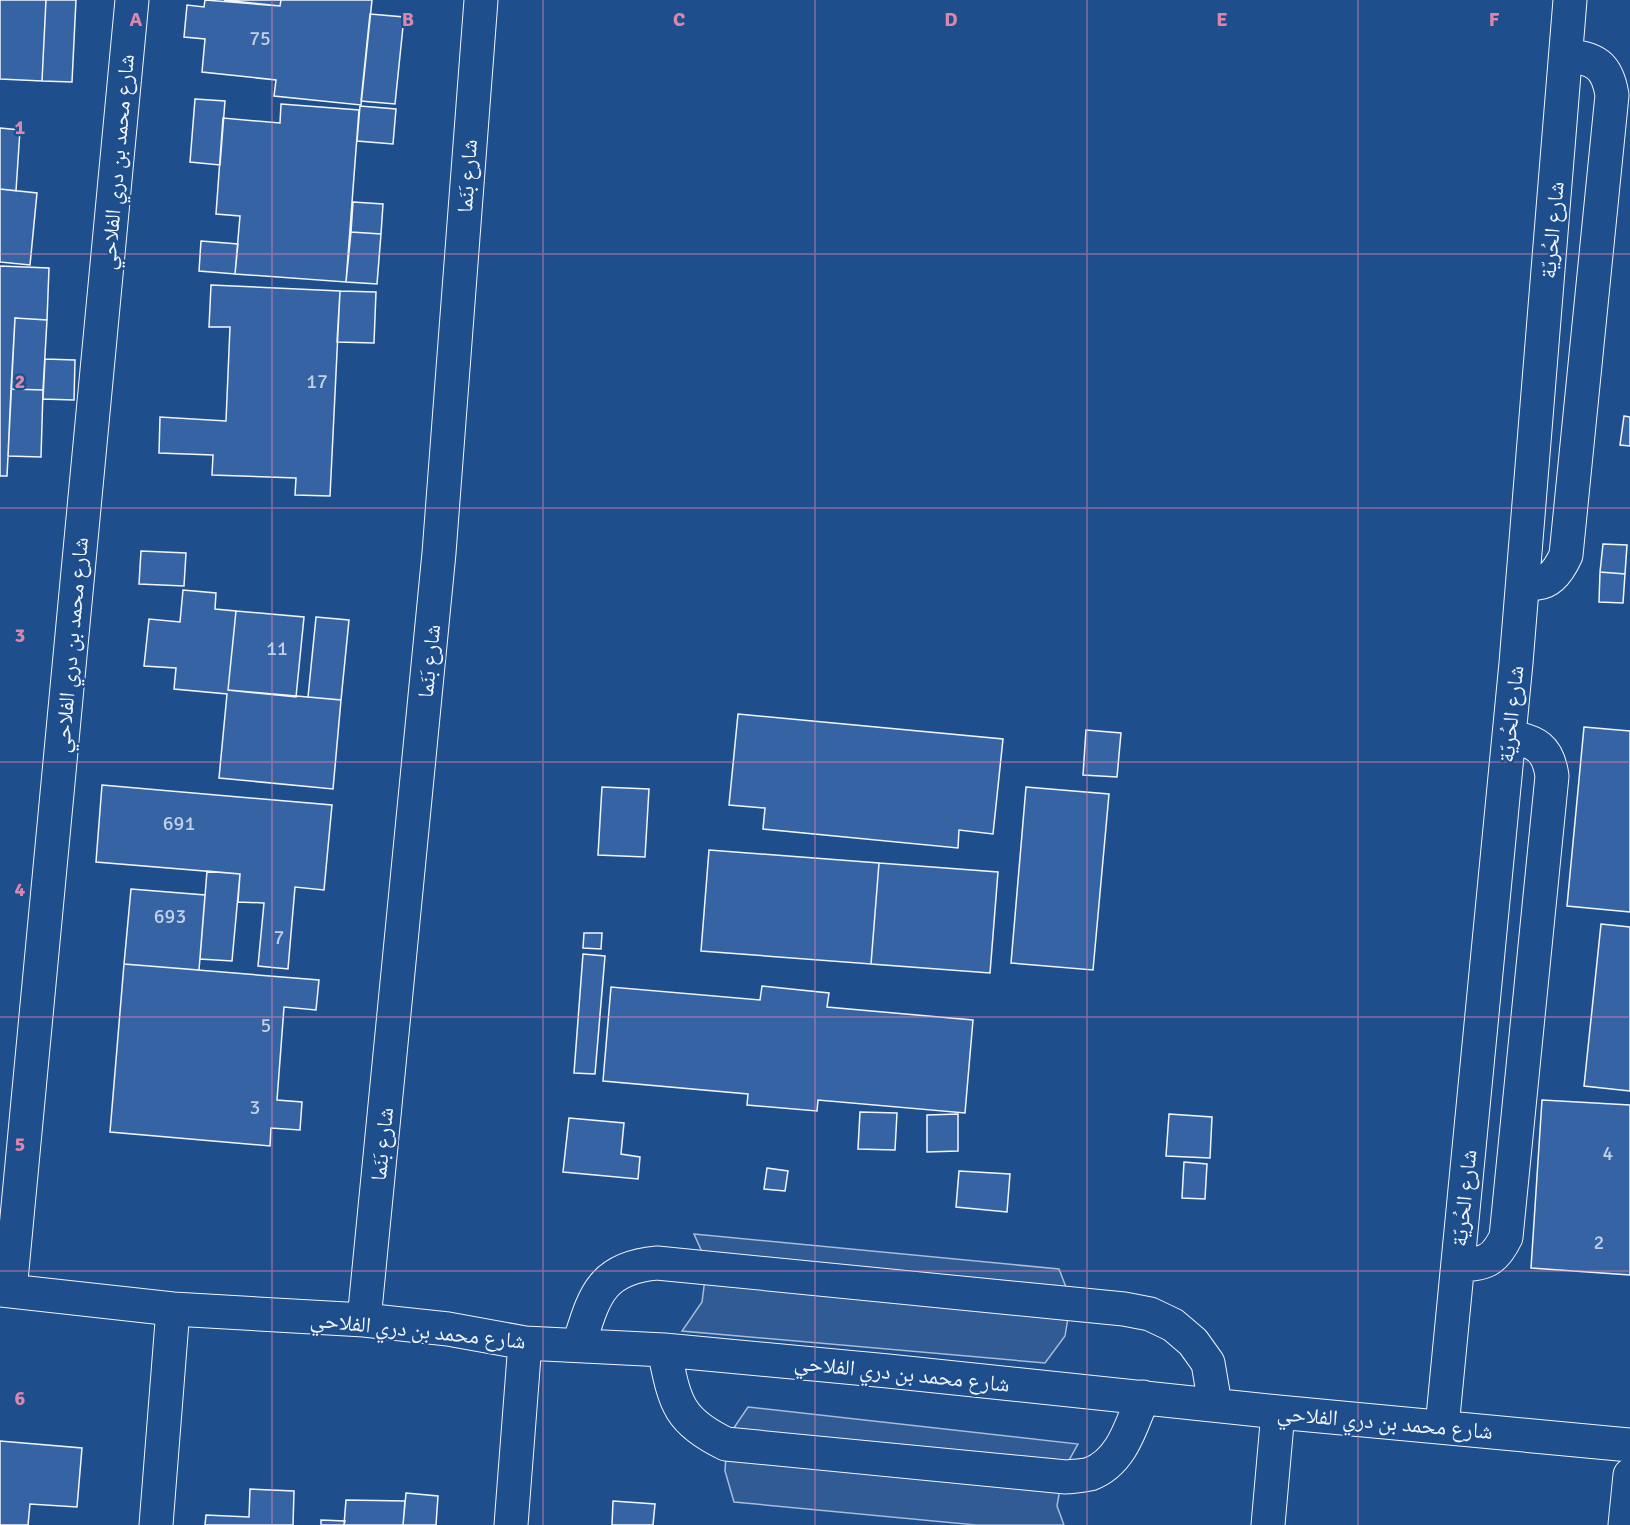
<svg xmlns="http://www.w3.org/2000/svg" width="1630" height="1525" font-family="Signika,'Noto Naskh Arabic',sans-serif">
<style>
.built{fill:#305b95;stroke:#a8bbd7;stroke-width:1.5}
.building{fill:#3563a3;stroke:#f2f6ff;stroke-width:1.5}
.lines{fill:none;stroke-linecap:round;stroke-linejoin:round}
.minor-casing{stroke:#f2f6ff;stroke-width:35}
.minor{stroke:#1f4e8c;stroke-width:33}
.grid{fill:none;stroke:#da87ad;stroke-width:1.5;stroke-opacity:0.55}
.labels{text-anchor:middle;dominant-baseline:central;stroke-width:4.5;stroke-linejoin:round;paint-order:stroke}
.number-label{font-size:20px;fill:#c3d1e8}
.street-label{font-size:22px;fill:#f2f6ff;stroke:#1f4e8c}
.grid-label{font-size:20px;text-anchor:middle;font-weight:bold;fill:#da87ad;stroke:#1f4e8c;stroke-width:4.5;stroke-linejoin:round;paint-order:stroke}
</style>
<rect width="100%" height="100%" fill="#1f4e8c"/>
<path class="built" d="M694,1234L1059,1269L1071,1300L1065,1336L1045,1363L682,1331L702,1302L707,1263Z
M748,1407L1078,1444L1063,1471L1057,1506L1064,1525H976L734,1502L725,1471L727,1438Z"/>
<path class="building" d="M0,0H46L42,81L0,79Z
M46,0H76L72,82L42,81Z
M205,0L280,6L281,0H372L361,105L274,96L276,80L202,72L205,39L184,37L187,5L204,7Z
M224,0H281L280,6Z
M370,14L404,17L395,104L361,101Z
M195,99L225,101L220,165L190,162Z
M281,104L359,110L346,282L235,274L240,216L216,214L223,118L280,123Z
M360,106L396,109L393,144L357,141Z
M0,128L20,130L16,191L0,189Z
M0,189L37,193L30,265L0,262Z
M353,202L383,204L381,234L351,232Z
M351,232L381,234L377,284L346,282Z
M201,241L238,244L235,274L199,271Z
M0,266L49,268L47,320L15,318L7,476H0Z
M211,285L340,291L330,496L295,495L296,478L212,475L213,455L159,453L160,417L226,421L230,327H209Z
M340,291L376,292L374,343L337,342Z
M15,318L47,320L43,390L11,389Z
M45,359L75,360L74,400L43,399Z
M11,389L43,390L41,457L8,456Z
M1624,416L1630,417V446L1620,445Z
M1603,544L1627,545L1625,574L1600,572Z
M141,551L186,553L184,586L139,584Z
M1600,572L1625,574L1623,603L1599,602Z
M183,590L216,593L215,609L236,611L228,690L341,700L333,789L219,778L227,694L174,689L176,668L144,666L149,619L180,622Z
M236,611L304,617L296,697L228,690Z
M316,617L349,620L341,700L308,697Z
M738,714L1003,739L993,834L959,830L958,848L763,829L765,808L729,805Z
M1584,727L1630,731V912L1567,906Z
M1086,730L1121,733L1117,777L1083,775Z
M102,785L332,805L324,890L295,887L288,969L258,966L264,903L238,902L240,874L96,862Z
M602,787L649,789L645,857L598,855Z
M1026,787L1109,794L1093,970L1011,963Z
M709,850L879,863L871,964L701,951Z
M879,863L998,872L990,973L871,964Z
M207,871L240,874L232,961L200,959Z
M131,889L205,895L199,970L124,964Z
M1601,924L1630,927V1091L1584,1086Z
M584,933H602L601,949L583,948Z
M583,954L605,956L595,1074L574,1073Z
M124,964L319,980L316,1010L284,1007L277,1100L302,1102L300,1130L271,1128L270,1146L110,1132Z
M762,986L829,993L827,1007L973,1020L965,1113L818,1100L817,1111L747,1105L748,1094L603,1081L611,987L760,1000Z
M1542,1100L1630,1105V1275L1531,1268Z
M860,1112L897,1113L895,1150L858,1149Z
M958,1114V1151L927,1152V1115Z
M1169,1114L1212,1117L1210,1158L1166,1156Z
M569,1118L624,1123L621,1154L640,1157L638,1179L563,1172Z
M1184,1162L1207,1164L1205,1199L1182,1198Z
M767,1168L788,1171L785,1191L764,1189Z
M959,1171L1010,1174L1007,1212L956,1207Z
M0,1441L82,1448L77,1507L30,1504L28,1525H0Z
M250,1489L294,1491L293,1525H205L206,1515L249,1517Z
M406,1493L438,1496L436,1525H403Z
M346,1500L405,1501L403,1525H344Z
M613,1501L655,1504L653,1525H612Z
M321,1520L345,1521L344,1525H321Z"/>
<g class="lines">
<g class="minor-casing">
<path id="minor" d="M1523,580C1527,581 1534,583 1538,583C1552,582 1561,566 1566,555L1612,95C1607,64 1595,59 1566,55
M1458,1265C1484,1264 1494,1262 1506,1237L1552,776C1548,748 1536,741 1509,737
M0,1290L173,1309L364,1320L448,1329L525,1343L664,1350L888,1371L1278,1412L1630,1445
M10,1291L132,0
M364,1320L439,553L481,0
M579,1344C594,1297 600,1268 657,1263L1124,1309L1150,1314L1173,1325L1193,1342L1208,1363L1215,1404
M664,1350C675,1401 676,1420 726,1444L1066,1477C1074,1476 1083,1476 1090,1474C1122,1462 1131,1426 1143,1397
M1442,1427L1516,663L1570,0
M156,1525L173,1309
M511,1525L525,1343
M1268,1525L1278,1412
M1625,1525L1630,1475"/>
</g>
<use href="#minor" class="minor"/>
</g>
<path class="grid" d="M272,0V1525M543,0V1525M815,0V1525M1087,0V1525M1358,0V1525M0,254H1630M0,508H1630M0,762H1630M0,1017H1630M0,1271H1630"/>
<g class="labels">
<g class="number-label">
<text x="260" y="38">75</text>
<text x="317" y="381">17</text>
<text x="277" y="648">11</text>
<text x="179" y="823">691</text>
<text x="170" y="916">693</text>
<text x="279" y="937">7</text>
<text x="266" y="1025">5</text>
<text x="255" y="1107">3</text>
<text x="1608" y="1153">4</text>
<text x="1599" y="1242">2</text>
</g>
<g class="street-label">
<text transform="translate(117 162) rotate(-85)">شارع محمد بن دري الفلاحي</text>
<text transform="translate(467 176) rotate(-86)">شارع بَنَما</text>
<text transform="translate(1552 230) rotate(-85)">شارع الحُريّة</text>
<text transform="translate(71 645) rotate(-85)">شارع محمد بن دري الفلاحي</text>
<text transform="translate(429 661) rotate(-84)">شارع بَنَما</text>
<text transform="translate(1511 714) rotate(-84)">شارع الحُريّة</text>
<text transform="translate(382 1144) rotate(-84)">شارع بَنَما</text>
<text transform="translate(1464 1198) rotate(-84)">شارع الحُريّة</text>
<text transform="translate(418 1330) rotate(6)">شارع محمد بن دري الفلاحي</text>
<text transform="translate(902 1373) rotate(6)">شارع محمد بن دري الفلاحي</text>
<text transform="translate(1385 1422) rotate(5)">شارع محمد بن دري الفلاحي</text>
</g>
</g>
<g class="grid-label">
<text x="136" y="26">A</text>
<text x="408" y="26">B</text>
<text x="679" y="26">C</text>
<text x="951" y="26">D</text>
<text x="1222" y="26">E</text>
<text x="1494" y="26">F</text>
<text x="20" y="134">1</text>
<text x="20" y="388">2</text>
<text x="20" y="642">3</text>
<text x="20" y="896">4</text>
<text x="20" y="1151">5</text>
<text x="20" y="1405">6</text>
</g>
</svg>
